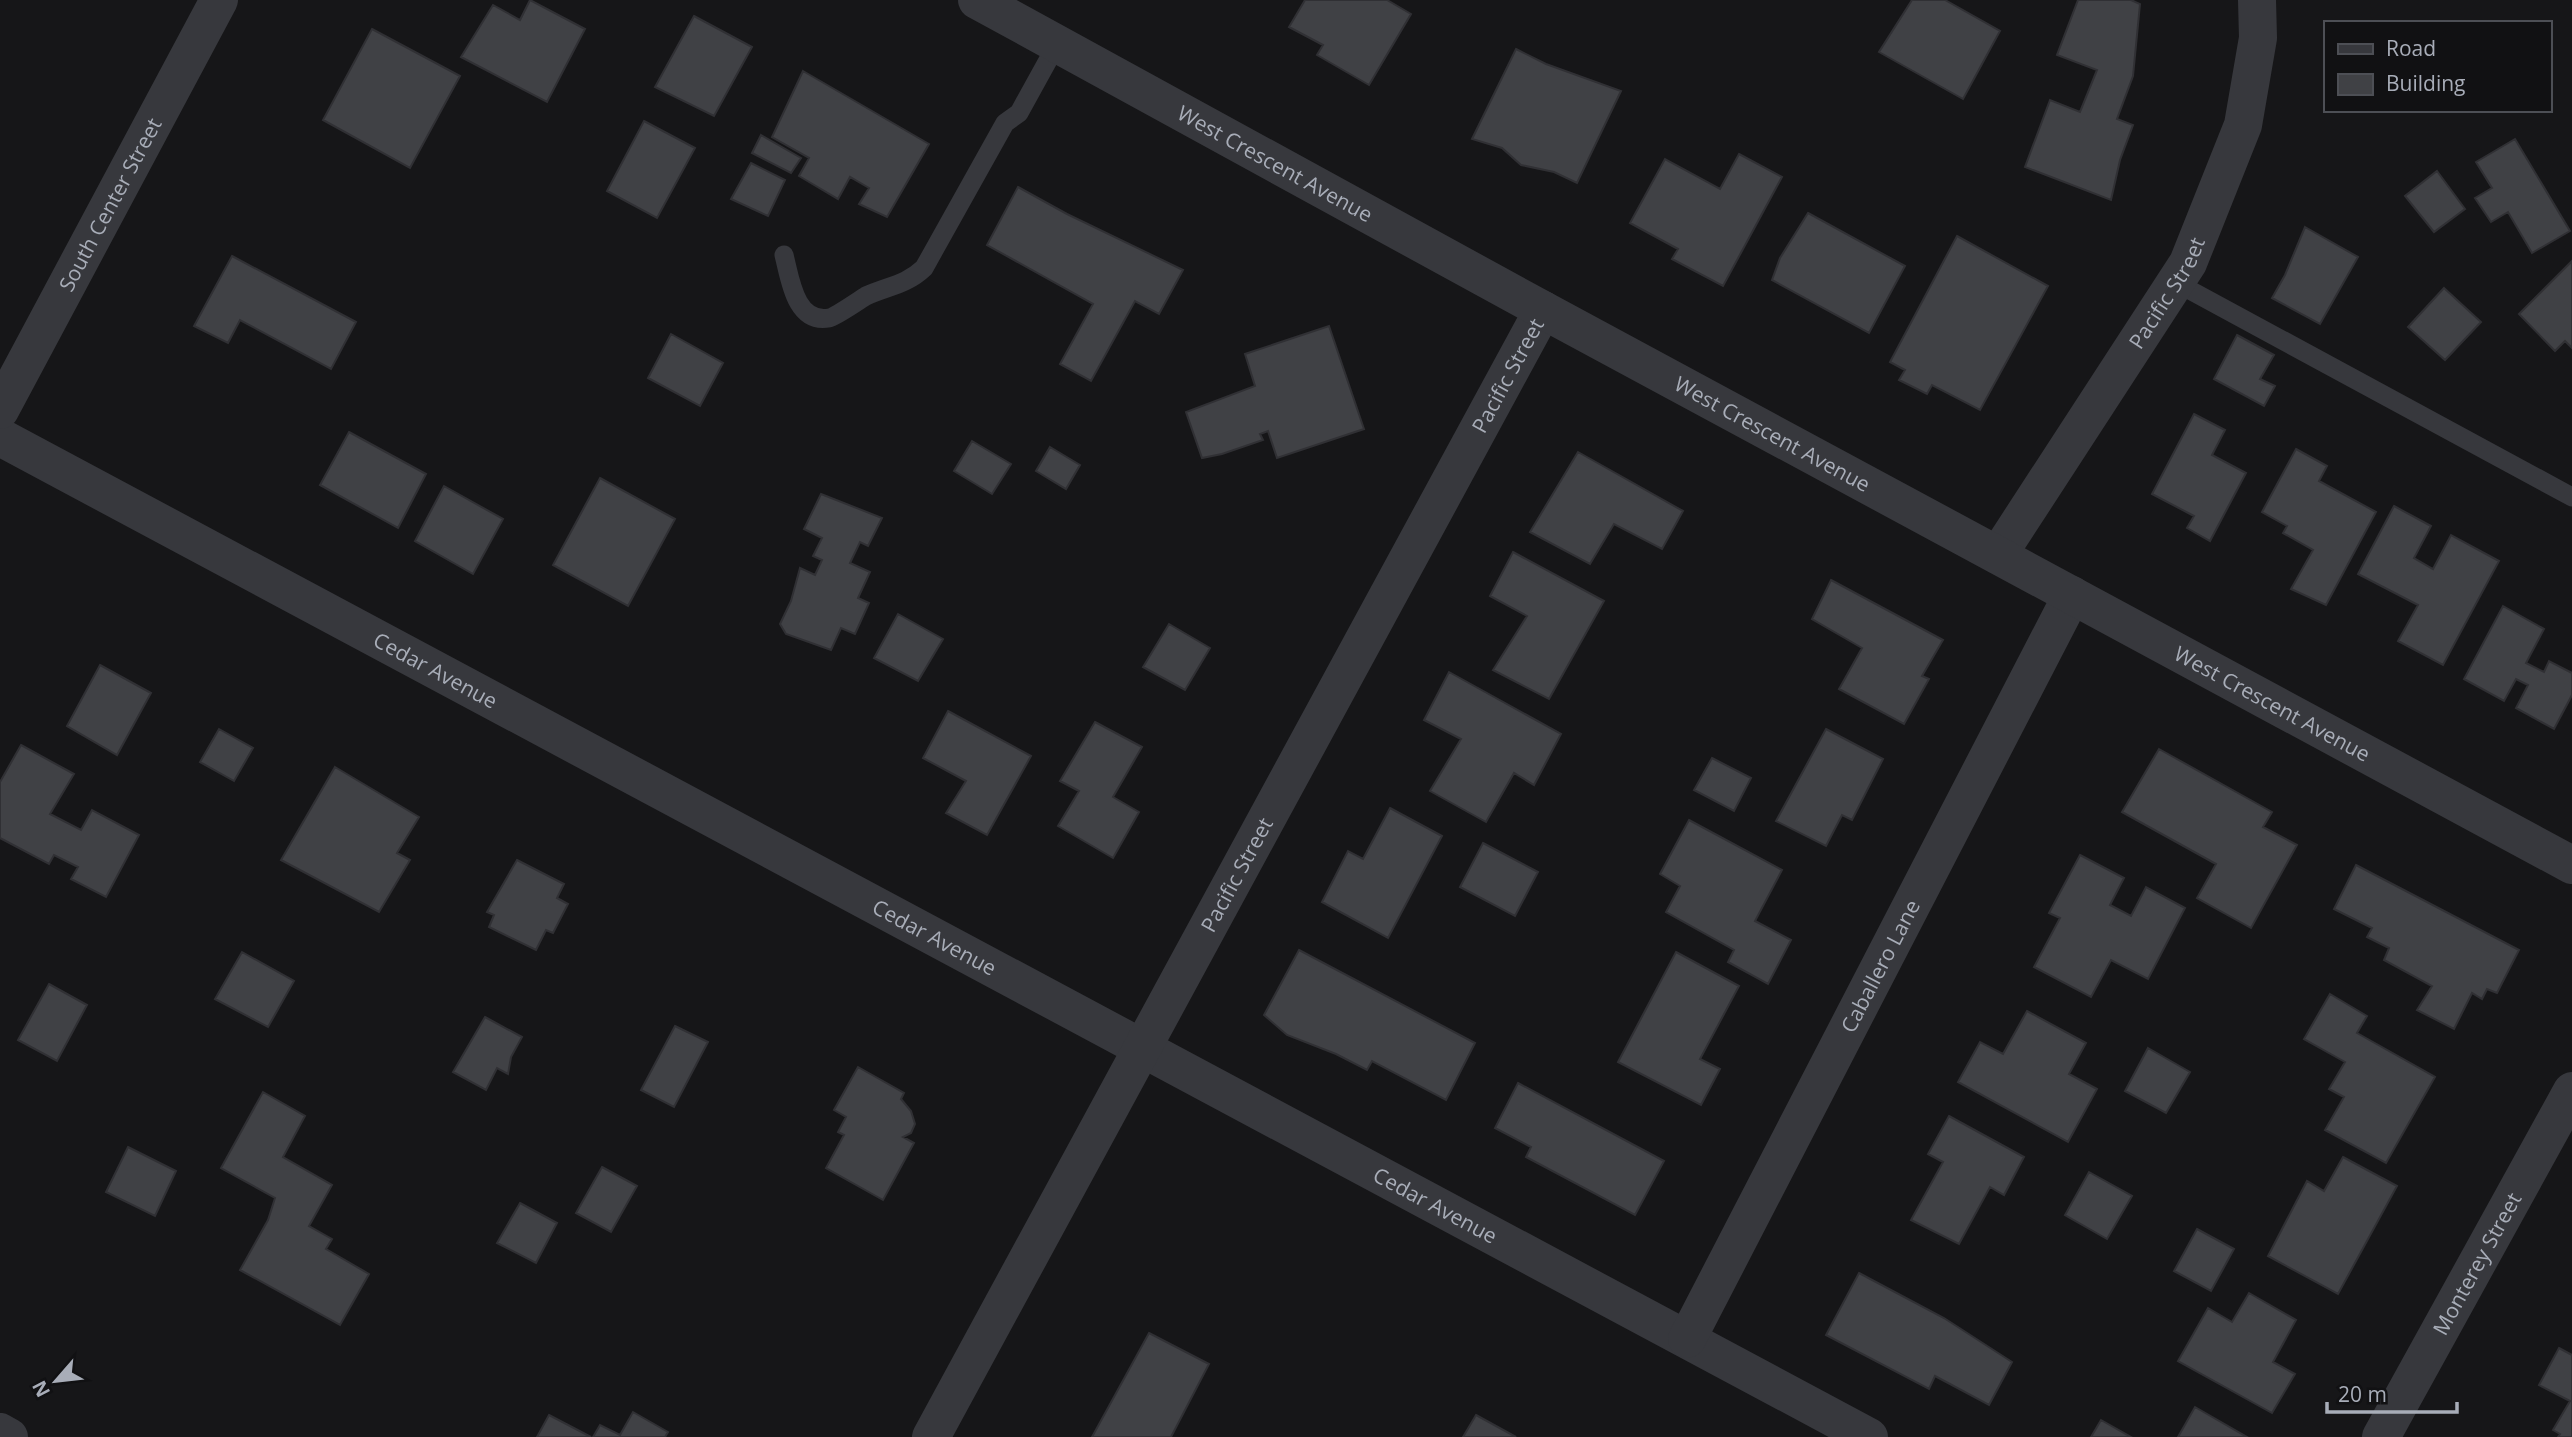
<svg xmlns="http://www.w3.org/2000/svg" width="2572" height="1437" font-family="'Open Sans',sans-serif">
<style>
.building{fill:#404145;stroke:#303034;stroke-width:2}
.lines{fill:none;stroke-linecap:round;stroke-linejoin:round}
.service{stroke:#37383d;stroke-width:19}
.minor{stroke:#37383d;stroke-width:38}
.tertiary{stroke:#37383d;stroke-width:38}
.labels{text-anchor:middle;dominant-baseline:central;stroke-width:5;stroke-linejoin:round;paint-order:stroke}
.street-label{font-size:21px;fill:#a8adb8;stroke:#111113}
</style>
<rect width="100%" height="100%" fill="#161618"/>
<path class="building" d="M530,0L585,29L547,102L461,57L493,5L520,20Z
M1305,0H1387L1411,14L1369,85L1317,55L1323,45L1289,27Z
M1912,0H1945L2000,31L1963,99L1879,52Z
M2078,0H2131L2140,4L2133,76L2117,119L2133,125L2120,160L2111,200L2025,167L2050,100L2080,112L2097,70L2057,55Z
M694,16L752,47L714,116L655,87Z
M372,29L460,76L410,168L323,120Z
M1516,49L1546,64L1621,91L1577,183L1554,172L1521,165L1502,148L1472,139Z
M803,71L929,144L887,217L859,204L869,188L850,177L838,199L799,176L809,158L772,137Z
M644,121L695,148L657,218L607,191Z
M761,135L801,158L791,173L752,153Z
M2515,139L2570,231L2532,253L2508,212L2491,222L2475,198L2492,188L2476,162Z
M1739,154L1782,177L1723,286L1672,259L1678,249L1630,223L1665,159L1720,189Z
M751,163L785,180L768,216L731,199Z
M2437,171L2465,209L2434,232L2405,196Z
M1018,187L1067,214L1183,270L1159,314L1135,301L1091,381L1060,364L1093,304L987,245Z
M1808,213L1905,266L1869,333L1772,280L1780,258Z
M2305,227L2358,257L2320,324L2272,298L2285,275Z
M1957,236L2048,286L1980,410L1932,385L1927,394L1899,380L1905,370L1890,362Z
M232,256L356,322L331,369L240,320L228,343L194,326Z
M2572,261V348L2565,341L2555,351L2519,314Z
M2444,288L2481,322L2445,360L2408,327Z
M1329,326L1364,429L1277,458L1268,431L1260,434L1263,440L1222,454L1202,458L1186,412L1255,386L1245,354Z
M671,334L723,363L700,406L648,378Z
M2237,335L2274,355L2260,379L2275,386L2264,406L2214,379Z
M2194,414L2225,430L2212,455L2246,473L2210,541L2187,528L2194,516L2152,494Z
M349,432L426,474L398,528L320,485Z
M972,441L1011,464L992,494L954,471Z
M1050,447L1080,465L1066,489L1036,471Z
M2296,449L2327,466L2319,481L2376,512L2326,605L2291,589L2313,550L2283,533L2287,526L2262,512Z
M1578,452L1683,511L1662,549L1614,524L1590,564L1530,532Z
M600,478L675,519L628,606L553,565Z
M444,486L503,519L473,574L415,541Z
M821,494L882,518L868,546L860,542L850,563L870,572L858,598L869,603L855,634L841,628L831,650L786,634L780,624L791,601L800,568L815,575L822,560L813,556L822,538L804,529Z
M2394,506L2431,526L2414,558L2433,569L2451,535L2499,561L2443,665L2398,641L2418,605L2358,574Z
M1513,552L1604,601L1549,699L1493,670L1527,616L1490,596Z
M1831,580L1943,640L1922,676L1929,679L1904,724L1839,689L1862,648L1812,619Z
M2503,606L2544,629L2526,663L2544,672L2549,661L2572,673V695L2554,729L2516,708L2528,685L2516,679L2504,701L2464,679Z
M898,614L943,639L918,681L874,658Z
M1169,624L1210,648L1185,690L1143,667Z
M100,665L151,693L117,755L67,726Z
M1449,672L1561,734L1534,785L1514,773L1486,822L1430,791L1461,739L1424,720Z
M948,711L1031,756L987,835L946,813L966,781L923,758Z
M1095,722L1142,747L1113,797L1139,812L1113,858L1058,826L1079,791L1060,781Z
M219,729L253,748L234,781L200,762Z
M1826,729L1883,759L1852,820L1842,815L1826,846L1776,821Z
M21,745L74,774L50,814L81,830L92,810L139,835L106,897L71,879L78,867L54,855L49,864L0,838V782Z
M2159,749L2272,812L2263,827L2297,845L2251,928L2197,898L2216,864L2122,812Z
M1712,758L1751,778L1734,811L1694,790Z
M335,767L419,817L397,853L410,860L379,912L281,860Z
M1390,808L1442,836L1388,938L1322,902L1348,851L1363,859Z
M1689,820L1782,870L1755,921L1791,940L1768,984L1728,962L1734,950L1666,912L1680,886L1660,874Z
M1483,843L1538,872L1515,916L1460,887Z
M2080,855L2124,878L2110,905L2131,916L2146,887L2185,908L2148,979L2111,960L2091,997L2034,967L2060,918L2049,913Z
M517,860L564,884L557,898L568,904L553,933L546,930L536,950L489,927L494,915L487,912Z
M2356,865L2519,950L2497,993L2487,989L2482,999L2472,993L2454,1029L2417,1010L2432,986L2384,960L2389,948L2367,937L2372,928L2334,909Z
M1299,950L1475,1043L1446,1100L1372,1061L1367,1070L1336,1054L1287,1035L1264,1015Z
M242,952L294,981L268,1027L215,999Z
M1676,952L1739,986L1700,1059L1720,1069L1701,1105L1618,1062Z
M49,984L87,1005L57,1061L18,1040Z
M2330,994L2367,1016L2357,1033L2435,1077L2386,1163L2325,1130L2344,1097L2329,1089L2345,1062L2304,1039Z
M2027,1011L2086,1043L2069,1074L2097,1089L2068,1142L1958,1082L1980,1042L2003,1054Z
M485,1017L522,1037L511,1057L508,1074L497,1068L486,1090L453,1072Z
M675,1026L708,1042L674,1107L641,1090Z
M2148,1048L2190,1072L2166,1113L2125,1091Z
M858,1067L904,1093L901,1099L911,1111L915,1124L911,1133L903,1137L914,1143L883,1200L826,1168L844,1135L838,1132L846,1117L834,1110Z
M1518,1083L1664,1161L1635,1215L1526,1157L1531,1147L1495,1128Z
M263,1092L305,1116L283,1157L332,1185L309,1226L332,1239L326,1249L369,1274L340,1325L240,1270L268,1220L275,1198L221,1168Z
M1949,1116L2024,1157L2004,1195L1990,1187L1959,1244L1911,1220L1943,1162L1928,1154Z
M128,1147L176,1171L155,1216L106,1192Z
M2343,1157L2397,1186L2338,1294L2268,1256L2307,1181L2324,1191Z
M602,1167L637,1186L611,1232L576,1213Z
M2089,1172L2132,1196L2107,1239L2065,1215Z
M520,1203L557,1223L536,1263L497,1243Z
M2197,1229L2234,1249L2211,1291L2174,1271Z
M1859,1273L1944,1318L2012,1362L1989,1405L1935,1376L1929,1389L1826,1335Z
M2249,1293L2296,1320L2273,1362L2295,1374L2272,1413L2178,1361L2208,1308L2232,1322Z
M1149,1333L1209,1364L1171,1437H1092Z
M2559,1348L2572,1355V1437H2558L2560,1434L2553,1430L2570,1401L2539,1385Z
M2195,1407L2247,1437H2178Z
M633,1412L668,1432L665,1437H593L600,1425L620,1435Z
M549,1415L591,1437H537Z
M1476,1415L1516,1437H1463Z
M2101,1420L2131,1437H2091Z"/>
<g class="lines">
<path class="service" d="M784,255C790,278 795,324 829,318C835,317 858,301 866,296C888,286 906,285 924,268L1005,123L1019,113L1057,44
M2175,282L2572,497"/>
<g class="minor">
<path id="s1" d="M0,437L1869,1437"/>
<path id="s2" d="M1998,555L2188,263L2243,125L2258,38L2257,0"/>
<path id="s3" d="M1687,1339L2072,595"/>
<path id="s4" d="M931,1437L1543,310"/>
<path id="s5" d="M2381,1437L2572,1091"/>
</g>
<g class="tertiary">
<path id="s6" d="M977,0L1543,310L2572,865"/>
<path id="s7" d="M0,410L219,0"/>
<path d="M0,1432L9,1437"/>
</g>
</g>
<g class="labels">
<g class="street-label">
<text stroke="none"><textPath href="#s6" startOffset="340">West Crescent Avenue</textPath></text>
<text stroke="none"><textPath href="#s7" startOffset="233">South Center Street</textPath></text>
<text stroke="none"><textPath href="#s2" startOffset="312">Pacific Street</textPath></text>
<text stroke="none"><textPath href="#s4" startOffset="1208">Pacific Street</textPath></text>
<text stroke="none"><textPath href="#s6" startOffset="906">West Crescent Avenue</textPath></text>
<text stroke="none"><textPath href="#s1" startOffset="494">Cedar Avenue</textPath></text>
<text stroke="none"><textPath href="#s6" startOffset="1474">West Crescent Avenue</textPath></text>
<text stroke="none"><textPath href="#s4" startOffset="640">Pacific Street</textPath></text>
<text stroke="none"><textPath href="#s1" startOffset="1060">Cedar Avenue</textPath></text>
<text stroke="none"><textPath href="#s3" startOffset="420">Caballero Lane</textPath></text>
<text stroke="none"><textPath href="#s1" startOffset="1628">Cedar Avenue</textPath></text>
<text stroke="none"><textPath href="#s5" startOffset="198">Monterey Street</textPath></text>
</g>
</g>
<rect x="2324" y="21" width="228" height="91" fill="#111113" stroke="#4d4f55" stroke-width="2"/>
<rect x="2338" y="44" width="35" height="10" fill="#37383d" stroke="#4d4f55" stroke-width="2"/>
<text x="2386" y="56" font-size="21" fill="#a8adb8">Road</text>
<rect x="2338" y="74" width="35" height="21" fill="#404145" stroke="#4d4f55" stroke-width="2"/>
<text x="2386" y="91" font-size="21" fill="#a8adb8">Building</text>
<g transform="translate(56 1381) rotate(242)" stroke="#111113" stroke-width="5" paint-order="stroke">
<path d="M0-5L12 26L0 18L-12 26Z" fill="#a8adb8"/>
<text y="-10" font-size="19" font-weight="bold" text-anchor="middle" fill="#a8adb8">N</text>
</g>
<path d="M2327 1402v10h130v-10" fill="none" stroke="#a8adb8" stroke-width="3.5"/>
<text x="2338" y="1402" font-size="21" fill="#a8adb8" stroke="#111113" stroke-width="5" paint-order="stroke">20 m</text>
</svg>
